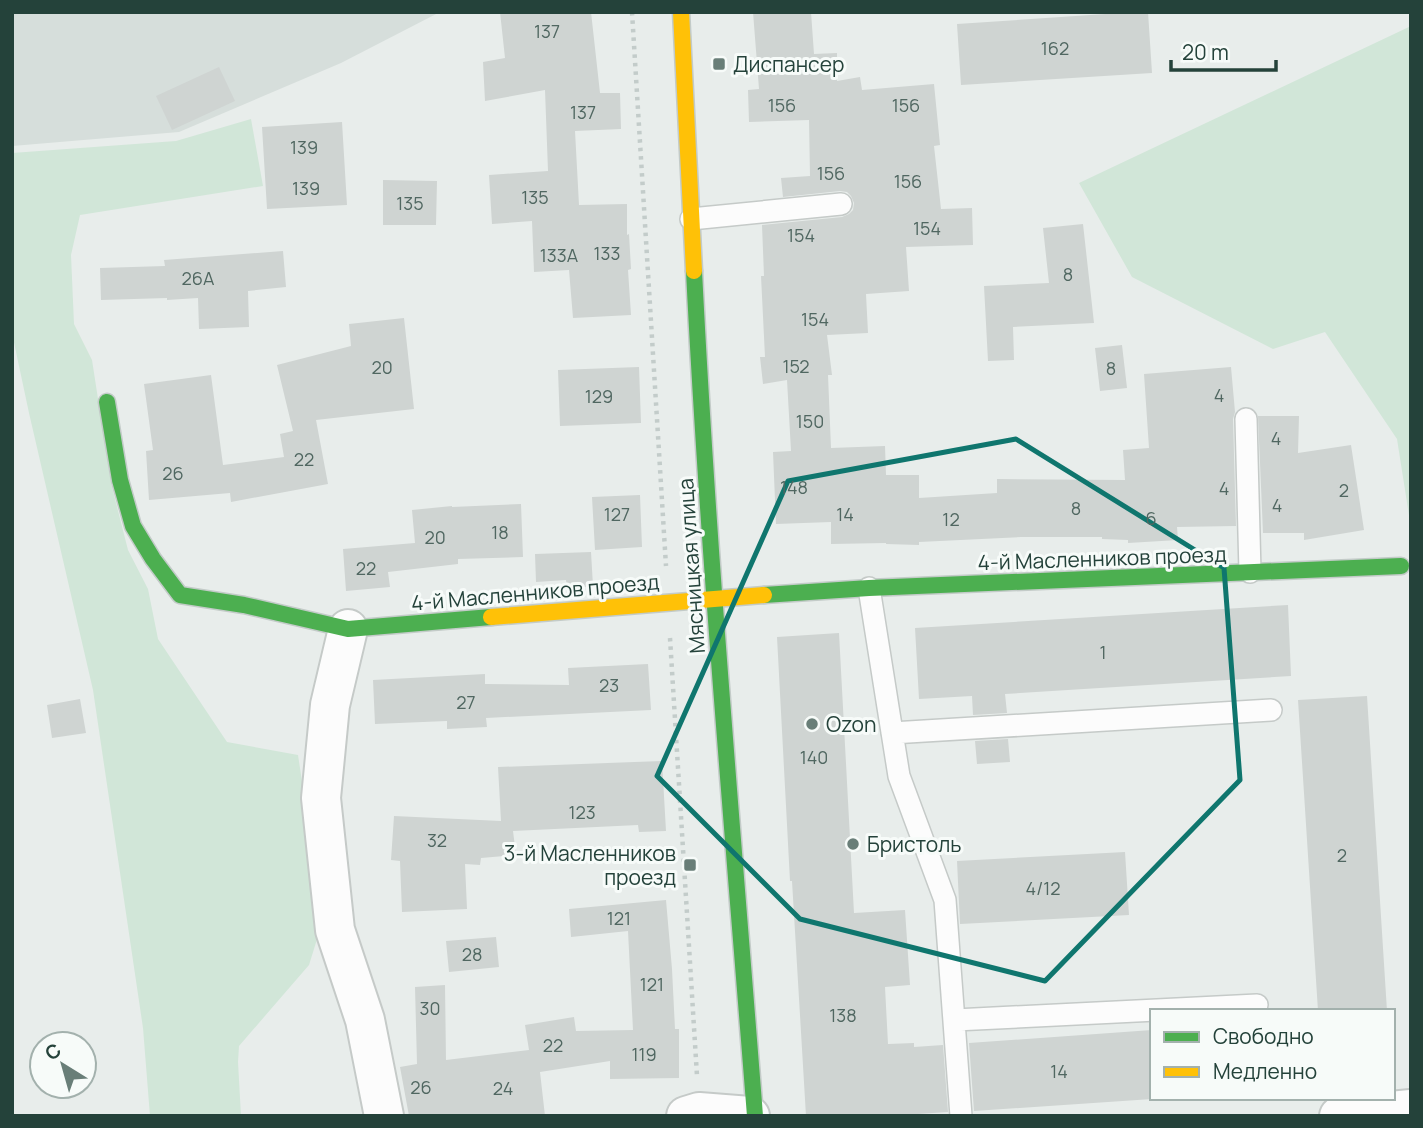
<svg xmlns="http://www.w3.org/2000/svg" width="1423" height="1128" font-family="Manrope,sans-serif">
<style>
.built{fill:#d6dedb}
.green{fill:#d1e6d8}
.building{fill:#cfd4d2}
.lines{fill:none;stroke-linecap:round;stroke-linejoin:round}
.lane-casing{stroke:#c5cac8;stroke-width:24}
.street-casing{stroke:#c5cac8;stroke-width:42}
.fast-casing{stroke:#c3cbc8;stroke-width:19}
.slow-casing{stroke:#c3cbc8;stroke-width:19}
.path{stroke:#c3ccca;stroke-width:4.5;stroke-dasharray:3.5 5;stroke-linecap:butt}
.lane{stroke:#fcfcfc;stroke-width:21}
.street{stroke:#fcfcfc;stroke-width:38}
.fast{stroke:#4caf50;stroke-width:16}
.slow{stroke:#ffc107;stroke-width:16}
.marked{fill:none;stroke:#0f766e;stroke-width:5;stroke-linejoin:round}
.poi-dot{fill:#697e78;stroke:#f7fbf9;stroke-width:2.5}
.labels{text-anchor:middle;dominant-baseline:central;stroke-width:6;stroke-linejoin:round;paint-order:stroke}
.number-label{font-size:18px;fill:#506761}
.poi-label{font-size:21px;fill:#24423a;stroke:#f7fbf9;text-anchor:start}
.street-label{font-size:21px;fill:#24423a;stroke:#f7fbf9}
</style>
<rect width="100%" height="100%" fill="#e8edeb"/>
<path class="built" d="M12,12H440L341,63L179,132L12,146Z"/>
<path class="green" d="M1411,26V528L1397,439L1325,332L1273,349L1132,277L1079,183Z
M251,119L263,186L80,215L71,255L74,324L92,360L111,483L128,550L148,589L158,639L227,742L298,755L323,920L309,965L239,1046L238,1062L241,1116H150L143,1028L93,690L29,413L12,333V153L176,141Z"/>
<path class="building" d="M500,12H591L600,93H620L621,129L575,131L579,205L627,204V235L629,234L631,269L628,270L631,315L573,318L569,270L534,272L532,221L492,224L489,175L548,171L545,90L485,101L483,62L505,58Z
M753,12H811L814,54L837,53V81L860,77L862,90L934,84L940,145L934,146L941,209L972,208L973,245L906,247L909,291L866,294L868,333L827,335L832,375H828L831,448L885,446L886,475H919V498L997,493V479L1125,480L1123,450L1149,448L1144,374L1231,367L1235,412L1233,419L1236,526L1177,527L1178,540L1128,543V540L1102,539V537H1021L919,542V545L886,544V543L831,544V522L776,524L773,452L791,451L787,380L763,384L760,357H765L761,276H764L762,225L842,217L849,214L853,210L854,203L851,196L847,192L840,191L783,197L781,178L810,176L809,120L749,122L748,90L759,89Z
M1135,12H1148L1152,73L961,85L957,24Z
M219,67L235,101L172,130L156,96Z
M342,122L347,205L267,209L262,127Z
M383,180L437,181L436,225H383Z
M1083,224L1094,323L1013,327L1014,360L988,361L984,286L1049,283L1043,228Z
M283,251L286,287L248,291L249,327L199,329L198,298L167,300V298L101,300L100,268L165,266L164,260Z
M404,318L414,409L316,420L328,484L231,502L230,493L149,500L146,451L153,450L144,384L211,375L223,465L284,457L280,434L293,431L277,365L351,346L349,324Z
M1122,345L1127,388L1100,391L1095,348Z
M639,367L641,423L560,426L558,370Z
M1258,416H1299L1298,453L1351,445L1364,530L1304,540V533H1263Z
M640,495L642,547L595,550L592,497Z
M521,504L523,557L458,559V564L388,572L390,587L346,591L343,549L415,543L412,510L452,506V507Z
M591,552L593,586L567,589L566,580L536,582L535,554Z
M1288,605L1291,676L1005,694L1007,713L973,715L972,696L919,699L915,628Z
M839,633L854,913L905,910L910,985L885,987L888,1044L914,1043V1047L943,1045L948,1112L918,1114V1116H806L792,881H790L777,637Z
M648,664L651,710L486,718L487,727L447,729V721L375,724L373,680L485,674V684L569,685L568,668Z
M1367,696L1387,1011H1318L1298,700Z
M80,699L86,733L52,738L47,705Z
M1008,739L1010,762L977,764L975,741Z
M662,761L666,831L639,832L638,825L513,831L516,855L481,858L480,865L465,864L467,909L402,912L400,861L391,860L394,816L501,821L498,767Z
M1125,852L1129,915L960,924L957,861Z
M666,900L672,969L675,1029H679V1078L610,1079V1061L540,1072L545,1116H409L400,1067L417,1064L415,987L445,985L446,1060L529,1050L525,1025L574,1017L576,1031L633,1030L628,931L571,937L569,909Z
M496,937L499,967L449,972L446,941Z
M1152,1030V1099L974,1111L969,1043Z"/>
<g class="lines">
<g class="lane-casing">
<path id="lane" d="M691,219L841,204
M1246,419L1250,572
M869,588L899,776L945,900L961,1116
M892,733L1271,710
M955,1020L1257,1005"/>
</g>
<g class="street-casing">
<path id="street" d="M348,629L330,705L321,798L335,930L365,1020L384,1116
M686,1116L699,1112L750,1116
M1339,1116L1411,1109"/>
</g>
<g class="fast-casing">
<path id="fast" d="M694,271C708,553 733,834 755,1116
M107,402L120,480L133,526L153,559L180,595L244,605L348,629L491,617
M764,595L869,588L1401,566"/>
</g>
<g class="slow-casing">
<path id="slow" d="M681,12L694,271
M491,617L764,595"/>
</g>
<path class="path" d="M632,12L666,566
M670,638L697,1076"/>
<use href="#lane" class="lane"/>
<use href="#street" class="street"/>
<use href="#fast" class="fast"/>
<use href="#slow" class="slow"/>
</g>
<path class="marked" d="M1016,439L1224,568L1240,780L1045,981L800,919L657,776L788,481Z"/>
<g class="poi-dot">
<rect x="712" y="57" width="14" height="14" rx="3.5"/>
<circle cx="812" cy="724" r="7"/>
<circle cx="853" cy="844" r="7"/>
<rect x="683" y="858" width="14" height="14" rx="3.5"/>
</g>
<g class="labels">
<g class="number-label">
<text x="547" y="31">137</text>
<text x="1055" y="48">162</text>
<text x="782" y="105">156</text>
<text x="906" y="105">156</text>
<text x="583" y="112">137</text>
<text x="304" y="147">139</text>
<text x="831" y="173">156</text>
<text x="908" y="181">156</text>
<text x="306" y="188">139</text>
<text x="535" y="197">135</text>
<text x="410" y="203">135</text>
<text x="927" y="228">154</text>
<text x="801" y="235">154</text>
<text x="607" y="253">133</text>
<text x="559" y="255">133А</text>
<text x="1068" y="274">8</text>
<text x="198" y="278">26А</text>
<text x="815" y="319">154</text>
<text x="796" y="366">152</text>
<text x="382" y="367">20</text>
<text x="1111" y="368">8</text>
<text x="1219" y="395">4</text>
<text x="599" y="396">129</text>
<text x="810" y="421">150</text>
<text x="1276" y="438">4</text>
<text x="304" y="459">22</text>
<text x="173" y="473">26</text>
<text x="794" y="487">148</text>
<text x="1224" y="488">4</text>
<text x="1344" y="490">2</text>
<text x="1277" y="505">4</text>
<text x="1076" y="508">8</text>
<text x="617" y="514">127</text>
<text x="845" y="514">14</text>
<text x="1151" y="518">6</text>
<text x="951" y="519">12</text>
<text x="500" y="532">18</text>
<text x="435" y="537">20</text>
<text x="366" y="568">22</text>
<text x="1103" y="652">1</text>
<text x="609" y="685">23</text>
<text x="466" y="702">27</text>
<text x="814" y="757">140</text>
<text x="582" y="812">123</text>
<text x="437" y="840">32</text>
<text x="1342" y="855">2</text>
<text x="1043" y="888">4/12</text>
<text x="619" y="918">121</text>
<text x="472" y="954">28</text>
<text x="652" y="984">121</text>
<text x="430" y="1008">30</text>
<text x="843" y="1015">138</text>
<text x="553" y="1045">22</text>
<text x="644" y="1054">119</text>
<text x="1059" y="1071">14</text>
<text x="421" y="1087">26</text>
<text x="503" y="1088">24</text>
</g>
<g class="poi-label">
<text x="733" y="64">Диспансер</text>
<text x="826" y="724">Ozon</text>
<text x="867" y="844">Бристоль</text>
<text x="676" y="853" text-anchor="end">3-й Масленников<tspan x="676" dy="24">проезд</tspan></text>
</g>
<g class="street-label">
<text transform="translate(1102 558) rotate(-2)">4-й Масленников проезд</text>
<text transform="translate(691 566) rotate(-94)">Мясницкая улица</text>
<text transform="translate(535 592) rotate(-5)">4-й Масленников проезд</text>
</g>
</g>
<rect width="1423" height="1128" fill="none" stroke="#24423a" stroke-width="28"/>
<rect x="1150" y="1009" width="245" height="91" fill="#f7fbf9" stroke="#a3b1ad" stroke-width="2"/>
<rect x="1164" y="1032" width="35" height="10" fill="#4caf50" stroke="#a3b1ad" stroke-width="2"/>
<text x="1213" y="1044" font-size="21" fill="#24423a">Свободно</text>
<rect x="1164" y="1067" width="35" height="10" fill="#ffc107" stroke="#a3b1ad" stroke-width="2"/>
<text x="1213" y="1079" font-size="21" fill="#24423a">Медленно</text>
<g transform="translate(63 1065) rotate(323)"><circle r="33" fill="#f7fbf9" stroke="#a3b1ad" stroke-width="2"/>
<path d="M0-5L12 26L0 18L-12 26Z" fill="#697e78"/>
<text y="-10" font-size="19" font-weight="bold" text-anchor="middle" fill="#24423a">С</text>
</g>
<path d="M1171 60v10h105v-10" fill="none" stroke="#24423a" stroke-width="3.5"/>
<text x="1182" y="60" font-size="21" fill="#24423a" stroke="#f7fbf9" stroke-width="5" paint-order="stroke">20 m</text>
</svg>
